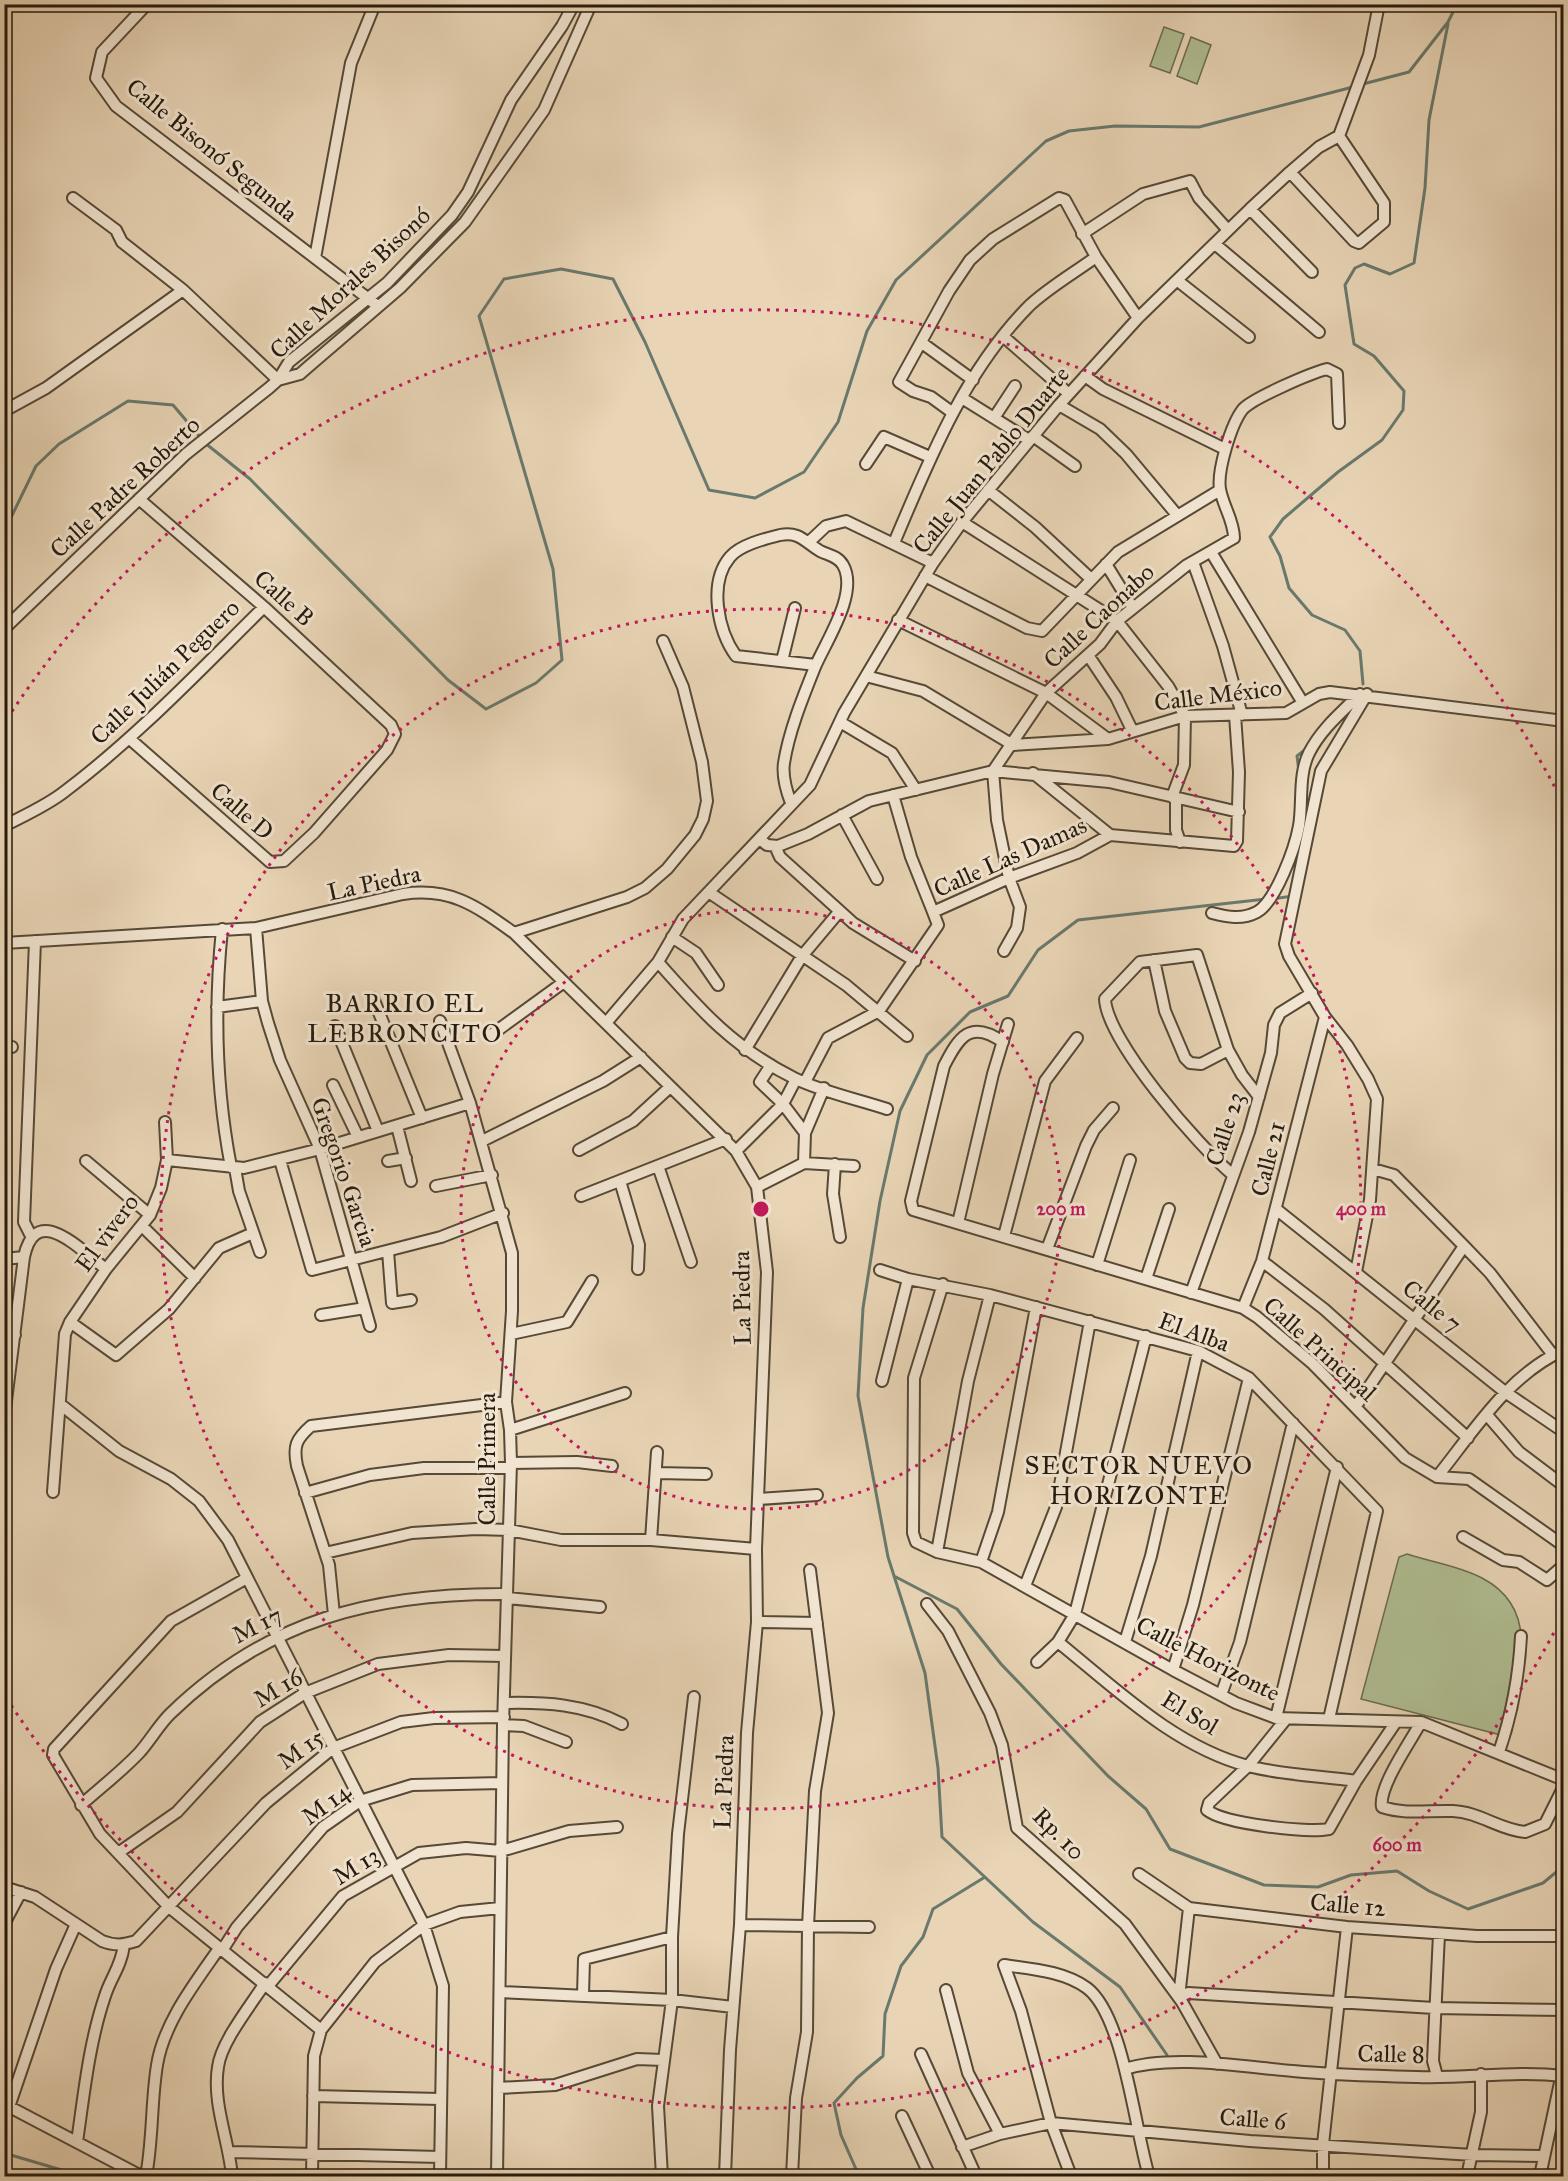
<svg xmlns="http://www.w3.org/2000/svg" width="1568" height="2181" font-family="'IM FELL Great Primer',serif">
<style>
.green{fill:#b0be92;stroke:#6a6c50;stroke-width:1.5}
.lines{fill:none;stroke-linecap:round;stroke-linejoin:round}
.stream{stroke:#69796d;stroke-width:3}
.minor-casing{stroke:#564937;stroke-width:14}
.minor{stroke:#f1e4d0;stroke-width:10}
.ring{fill:none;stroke:#c2185b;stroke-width:3;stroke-dasharray:3 6}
.labels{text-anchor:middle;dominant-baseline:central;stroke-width:6;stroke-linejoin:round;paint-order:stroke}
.street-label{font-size:24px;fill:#251a0d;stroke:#f1e4d0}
.neighbourhood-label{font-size:26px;letter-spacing:1.5px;fill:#251a0d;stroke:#f1e4d0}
.centre{fill:#c2185b;stroke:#f1e4d0;stroke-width:3}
.ring-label{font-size:18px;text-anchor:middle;font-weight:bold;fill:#c2185b;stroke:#f1e4d0;stroke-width:6;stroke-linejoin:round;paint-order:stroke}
</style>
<rect width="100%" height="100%" fill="#e9d5b6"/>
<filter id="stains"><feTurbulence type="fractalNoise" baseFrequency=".00333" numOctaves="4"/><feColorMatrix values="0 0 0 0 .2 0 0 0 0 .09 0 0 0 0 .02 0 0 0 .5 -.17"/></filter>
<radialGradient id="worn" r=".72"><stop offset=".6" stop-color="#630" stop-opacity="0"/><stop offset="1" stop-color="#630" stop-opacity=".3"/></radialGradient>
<path class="green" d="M1164,27L1184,34L1170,73L1150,66Z
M1191,37L1211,45L1197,84L1177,76Z
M1407,1554C1431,1562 1460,1566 1482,1578C1547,1612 1515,1682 1501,1735L1361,1699L1399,1557Z"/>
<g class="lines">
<path class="stream" d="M1363,84L1409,72L1448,22L1457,4
M205,443L250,479L448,680L486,709L536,683L562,660L553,569L479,316L504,279L561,269L613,279L645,342L709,490L755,498L804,472L838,422L867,331L896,280L1046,141L1069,131L1115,126L1199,127L1353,87
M4,532L36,466L59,444L128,401L173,405L201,438
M1363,684L1360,651L1345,630L1312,615L1289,588L1280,556L1270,537L1283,519L1338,472L1382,440L1403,410L1404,391L1374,356L1354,344L1345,285L1355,268L1364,264L1390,274L1414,263L1425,188L1429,120L1448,24
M1299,771L1297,756L1306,749
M1272,899L1293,896
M894,1576L957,1609L1001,1664L1108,1776L1146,1809L1170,1849L1264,1885L1318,1887L1351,1875L1397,1871L1429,1891L1468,1909L1543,1883L1560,1869H1564
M1167,2055L1120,1987L1033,1922L942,1837L938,1768L925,1673L888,1557L858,1396L863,1308L880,1201L900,1111L927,1055L970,1012L1008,996L1038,950L1078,920L1266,899
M4,2153L65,2171L73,2176
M859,2176L841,2135L834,2103L857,2078L883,2056L885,2014L901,1966L923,1937L933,1909L985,1877"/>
<g class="minor-casing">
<path id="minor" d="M147,4L102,52L96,78L116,106L374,303
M1290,172L1354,241L1359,243L1384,222V203L1339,136
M73,198L116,230L122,242L183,290L278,380
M1250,209L1312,272
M1082,234L1143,194L1190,181L1199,198L1228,230
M1215,244L1319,332
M315,258L351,63L375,4
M1178,281L1249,337
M1004,337L1069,394
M922,343L973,380
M1085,376L1103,389L1225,449
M278,380L300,374L308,367L400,288L465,222L544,110L591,4
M962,398L1029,440
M1059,405L1100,429L1126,454L1177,515
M4,411L46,388L183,290
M953,413L931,397L913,391L899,382L949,291L970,260L993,239L1059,198L1065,200L1096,257L1138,318
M994,418L1015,386
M1033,436L1075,466
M866,464L884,437L930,457
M988,490L1035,527L1091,579
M962,522L1117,621L1168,686L1185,716L1184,765L1172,797
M809,542L826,526L846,521L933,563
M894,543C929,460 964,372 1029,306C1048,288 1074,273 1096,257
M1211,552L1303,703
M1193,562L1223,646L1242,715
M1106,564L1133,608
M925,576L1027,628L1042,631L1118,552L1220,490
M898,620L1046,693L1108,739
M4,629L186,454L269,388L278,380L289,362L387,283L452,215L468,192L511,100L562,26L574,4
M1088,655L1116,697L1132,730
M782,661L795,608
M866,676L923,691L1013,745
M840,722L892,753L916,790
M131,740L270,862L284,861L314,833L387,750L395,734L391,725L264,607L139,499
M1013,745L1108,739L1185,716L1286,713L1319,694L1330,692L1564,721
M993,771L1046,693L1100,644L1117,621L1187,565L1234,538C1234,521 1223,506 1220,489C1217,471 1231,424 1243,409C1253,398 1311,373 1327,369L1337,374L1339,423
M993,771L997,820L1009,878L1020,907L1017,928L1004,951
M1033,773L1110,835L1234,846L1237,841L1239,772L1235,715
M893,795L911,857L933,912
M1176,797V830L1180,842
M791,803C786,790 782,777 784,763C789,731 803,697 815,667C826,641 859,593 843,565C838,556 828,555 820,551C805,542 799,531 780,535C764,539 740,545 730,557C708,583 718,631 736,656L816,665
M842,815L877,879
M4,826C25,815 46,806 64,792C137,737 199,671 264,607
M761,840L767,845L778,846L808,834L869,801L993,771L1109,782L1239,812
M775,846L780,857L853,923L915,961
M710,893L846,985L907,1036
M1212,913C1227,917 1242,920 1257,912C1276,901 1295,848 1299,826C1303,803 1298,775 1309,753C1321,729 1342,712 1360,694
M256,928L262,1001L268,1023L280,1060L320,1149L370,1326
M222,929C214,1008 216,1089 231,1167
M514,933L627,897L645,888L667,869L695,835L703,819L707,801L702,762L683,687L663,641
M672,937L696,953L718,985
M4,943L256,928L403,894C451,887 476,906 514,933L736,1151L757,1187L767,1272L756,1549L757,1622L747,1733L740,1925L730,2050L725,2176
M1154,960L1165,1011L1185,1058L1190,1063L1201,1064L1228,1050
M658,962C701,1011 734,1048 794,1078C822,1092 857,1099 887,1109
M373,998L422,1118
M217,1007L262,1001
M440,1021L470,1103L512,1253V1311L506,1402L510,1430L511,1463L503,1725L497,2176
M606,1023L658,962L683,919L810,785L844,713L933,563L962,522L1059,405L1138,318L1250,209L1290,172L1319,147L1339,136L1369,55L1379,4
M335,1026L378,1131
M491,1035L564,982
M1003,1042C970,1019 959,1037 944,1066L911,1201L913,1210L1243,1308L1257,1317L1313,1364L1405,1458L1437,1477L1469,1479L1564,1546
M4,1047H12
M745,1050L802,956L839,912
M771,1065L760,1082L783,1104L805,1133
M805,1082L828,1038L879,1011L938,925L933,912L1009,878L1077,853L1110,835
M333,1085L358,1137
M165,1122L167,1160
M397,1126L411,1181
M482,1141L603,1081L641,1057
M579,1150L633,1121L670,1087
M736,1151L783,1104L796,1079
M280,1160L312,1270L441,1237L503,1213
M86,1161L150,1215
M388,1161L406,1158
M804,1163L805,1133L824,1088
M835,1164L833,1194L840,1237
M658,1166L691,1262
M235,1168L239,1191L260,1252
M1373,1169L1394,1175L1464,1246L1490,1273L1553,1355
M1233,1175C1199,1147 1107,1041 1105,999L1140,962L1197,955L1228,1050L1242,1075L1259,1097
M620,1181L639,1245L638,1269
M436,1186L492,1175
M757,1187L804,1163L854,1166
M581,1196L726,1139
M1276,1209L1505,1392L1564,1432
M958,1223L993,1074L1008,1024
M142,1226L195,1278
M31,1236L24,1222L35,941
M1004,1236L1045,1081L1077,1038
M1047,1249L1086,1146L1094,1130L1113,1108
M388,1251L392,1303L411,1300
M4,1259L24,1257
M1262,1261L1324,1309L1468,1438
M1097,1265L1130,1160
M880,1270L908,1279L990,1295L1198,1351L1249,1378L1377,1511L1329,1719
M1356,1272L1370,1200L1377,1099L1368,1079L1347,1045L1325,1017L1289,956L1285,944L1321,771L1367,694
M1146,1279L1169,1209
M943,1284L914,1378L913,1533L916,1542L937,1552L981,1562L1173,1670L1236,1703L1276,1718L1421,1722L1564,1780
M1191,1293L1249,1132L1271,1053L1274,1025L1280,1013L1312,993
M1243,1308L1262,1261L1325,1017
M321,1315L365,1308
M70,1322L116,1355L169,1309L219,1248L253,1233
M4,1325L15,1335
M511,1334L567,1322L592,1281
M882,1381L908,1279
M60,1404L119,1451L171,1479L199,1501L228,1540L424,1925L443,1986L440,2176
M1356,1406L1464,1246
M1487,1415L1519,1452L1564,1486
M4,1417L24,1257C36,1201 80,1250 106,1269
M510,1430L625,1393
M511,1463L577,1462L612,1466
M656,1473L706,1474
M1437,1477C1473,1432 1509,1374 1564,1350
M53,1492L65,1334L70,1322L106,1269L150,1215L161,1188L167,1160L244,1168L320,1149L470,1103
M305,1493L370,1475L424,1468H511
M760,1499L817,1495
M1463,1537L1503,1560L1519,1562L1547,1580L1564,1565
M651,1540L657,1452
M937,1552L968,1381L990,1295
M325,1553L412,1533L476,1529L509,1530L561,1540H651L756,1549
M981,1562L998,1512L1036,1307
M247,1578L171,1621L54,1749L53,1755L100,1834L169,1907L321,2030
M1025,1586L1056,1507L1090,1321
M507,1598L600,1607
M927,1604L948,1631L990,1713L1002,1745L1017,1828L1125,1924L1182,2002L1217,2064
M334,1615L329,1565L297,1466C293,1446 296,1439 311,1426L506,1402
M757,1622L817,1623
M1058,1642C1115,1688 1175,1747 1248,1766C1282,1775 1321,1776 1356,1781
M1125,1642L1151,1556L1198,1351
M1037,1662L1058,1642L1075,1614L1146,1336
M1173,1670L1193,1605L1249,1378
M1221,1695L1240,1642L1293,1423
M504,1703C545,1702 585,1704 622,1724
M1276,1718L1337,1467
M1286,1719L1248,1766L1209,1803L1207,1810C1224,1824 1307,1833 1329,1829L1356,1781L1396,1722
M1421,1722C1411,1741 1378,1787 1382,1807C1407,1815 1428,1810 1453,1811C1479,1812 1500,1830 1525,1832L1545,1824L1564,1786
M503,1725L524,1726L566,1742
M1499,1752C1512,1714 1519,1676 1521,1636
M81,1805C100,1788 121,1772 139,1753C150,1741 158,1726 170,1714C268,1619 374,1593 507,1594
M118,1853L177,1812L260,1722L305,1693L378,1664L449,1655L505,1656
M1139,1874L1189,1908L1347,1927L1477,1936H1564
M4,1887L35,1897L102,1941C115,1946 123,1945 136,1941L266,1803L333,1748L401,1722L434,1718L504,1717
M4,1924L21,1892
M740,1925L869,1927
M223,1949L237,1927L323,1827L360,1801L412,1785L502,1783
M268,1986L343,1896L419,1853L466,1848L501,1851L569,1831L617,1827
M946,1990L968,2073L1000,2134
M500,1992L672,2000L733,2007
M583,1995L584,1959L672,1937
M1179,1997L1188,1993L1434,2008L1564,2010
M1179,1997L1189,1908
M921,2054L976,2176
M1125,2069C1172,2054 1244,2067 1293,2071C1334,2075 1376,2076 1417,2077C1466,2079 1514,2070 1564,2076
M1437,2076L1433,2061L1439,1934
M498,2088L555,2085L637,2059L663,2060
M313,2096L440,2099
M4,2104L141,2176
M9,2107L56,1969L76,1924
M902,2116L930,2176
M77,2142C84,2094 89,2043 105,1996C111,1977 121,1967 124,1945
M962,2147L1000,2134L1051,2123L1250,2141L1473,2155L1544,2156
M230,2152L440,2157
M146,2176C153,2140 151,2102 157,2065C164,2022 195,1983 220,1947
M232,2176C229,2141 212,2103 218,2067C221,2042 251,2005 265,1983
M312,2176L314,2056L321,2030L375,1962L424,1925L460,1912L500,1908
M662,2176L658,2106L672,2000V1937L678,1834L694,1697
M792,2176L796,2098L807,2032L808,1926L815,1791L828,1713L810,1570
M1071,2176L1051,2123L1021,2011L1004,1965C1031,1969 1064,1971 1087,1988C1124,2016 1135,2131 1149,2176
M1323,2176V2144L1347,1927
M1467,2176L1481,2112V2074
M1540,2176L1564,2064"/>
</g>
<use href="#minor" class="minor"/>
</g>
<g class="ring">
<circle cx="761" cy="1209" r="300"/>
<circle cx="761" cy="1209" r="600"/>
<path d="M1562 1617A899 899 0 0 1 7 1699M7 719A899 899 0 0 1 1562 801"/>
</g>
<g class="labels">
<g class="street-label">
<text transform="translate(212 150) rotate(39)">Calle Bisonó Segunda</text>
<text transform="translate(350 283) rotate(-43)">Calle Morales Bisonó</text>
<text transform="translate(991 460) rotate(-51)">Calle Juan Pablo Duarte</text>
<text transform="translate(125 487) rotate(-43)">Calle Padre Roberto</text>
<text transform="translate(284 598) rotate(42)">Calle B</text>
<text transform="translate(1099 616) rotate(-43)">Calle Caonabo</text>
<text transform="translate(165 672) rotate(-44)">Calle Julián Peguero</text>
<text transform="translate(1218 695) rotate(-7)">Calle México</text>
<text transform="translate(242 811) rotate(41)">Calle D</text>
<text transform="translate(1010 857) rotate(-24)">Calle Las Damas</text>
<text transform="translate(374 883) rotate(-12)">La Piedra</text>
<text transform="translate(1225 1129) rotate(-72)">Calle 23</text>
<text transform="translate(1268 1159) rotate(-76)">Calle 21</text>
<text transform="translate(344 1172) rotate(71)">Gregorio Garcia</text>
<text transform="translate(107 1233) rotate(-54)">El vivero</text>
<text transform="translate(742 1298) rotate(-91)">La Piedra</text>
<text transform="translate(1432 1306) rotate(39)">Calle 7</text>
<text transform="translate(1194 1332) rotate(20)">El Alba</text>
<text transform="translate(1320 1349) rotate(42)">Calle Principal</text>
<text transform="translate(487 1459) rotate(-90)">Calle Primera</text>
<text transform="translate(257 1625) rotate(-27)">M 17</text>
<text transform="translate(1208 1659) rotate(27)">Calle Horizonte</text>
<text transform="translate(278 1688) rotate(-31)">M 16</text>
<text transform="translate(1190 1713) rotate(31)">El Sol</text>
<text transform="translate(301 1749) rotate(-36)">M 15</text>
<text transform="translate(724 1782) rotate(-88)">La Piedra</text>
<text transform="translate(326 1804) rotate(-36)">M 14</text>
<text transform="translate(1059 1834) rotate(45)">Rp. 10</text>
<text transform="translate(356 1866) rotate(-32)">M 13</text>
<text transform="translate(1348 1905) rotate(5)">Calle 12</text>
<text transform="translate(1391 2054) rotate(1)">Calle 8</text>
<text transform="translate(1253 2119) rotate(4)">Calle 6</text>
</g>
<g class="neighbourhood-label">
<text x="405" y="1003">BARRIO EL<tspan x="405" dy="30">LEBRONCITO</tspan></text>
<text x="1139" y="1465">SECTOR NUEVO<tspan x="1139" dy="30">HORIZONTE</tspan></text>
</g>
</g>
<circle cx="761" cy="1209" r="9" class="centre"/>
<g class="ring-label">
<text x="1061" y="1215">200 m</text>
<text x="1361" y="1215">400 m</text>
<text x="1397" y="1851">600 m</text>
</g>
<rect width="1568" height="2181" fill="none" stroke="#e9d5b6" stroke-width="24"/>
<rect x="6" y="6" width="1556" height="2169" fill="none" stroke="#251a0d" stroke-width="3"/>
<rect x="12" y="12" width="1544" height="2157" fill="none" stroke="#251a0d" stroke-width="1.5"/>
<rect width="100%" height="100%" filter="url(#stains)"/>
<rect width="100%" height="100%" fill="url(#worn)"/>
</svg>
